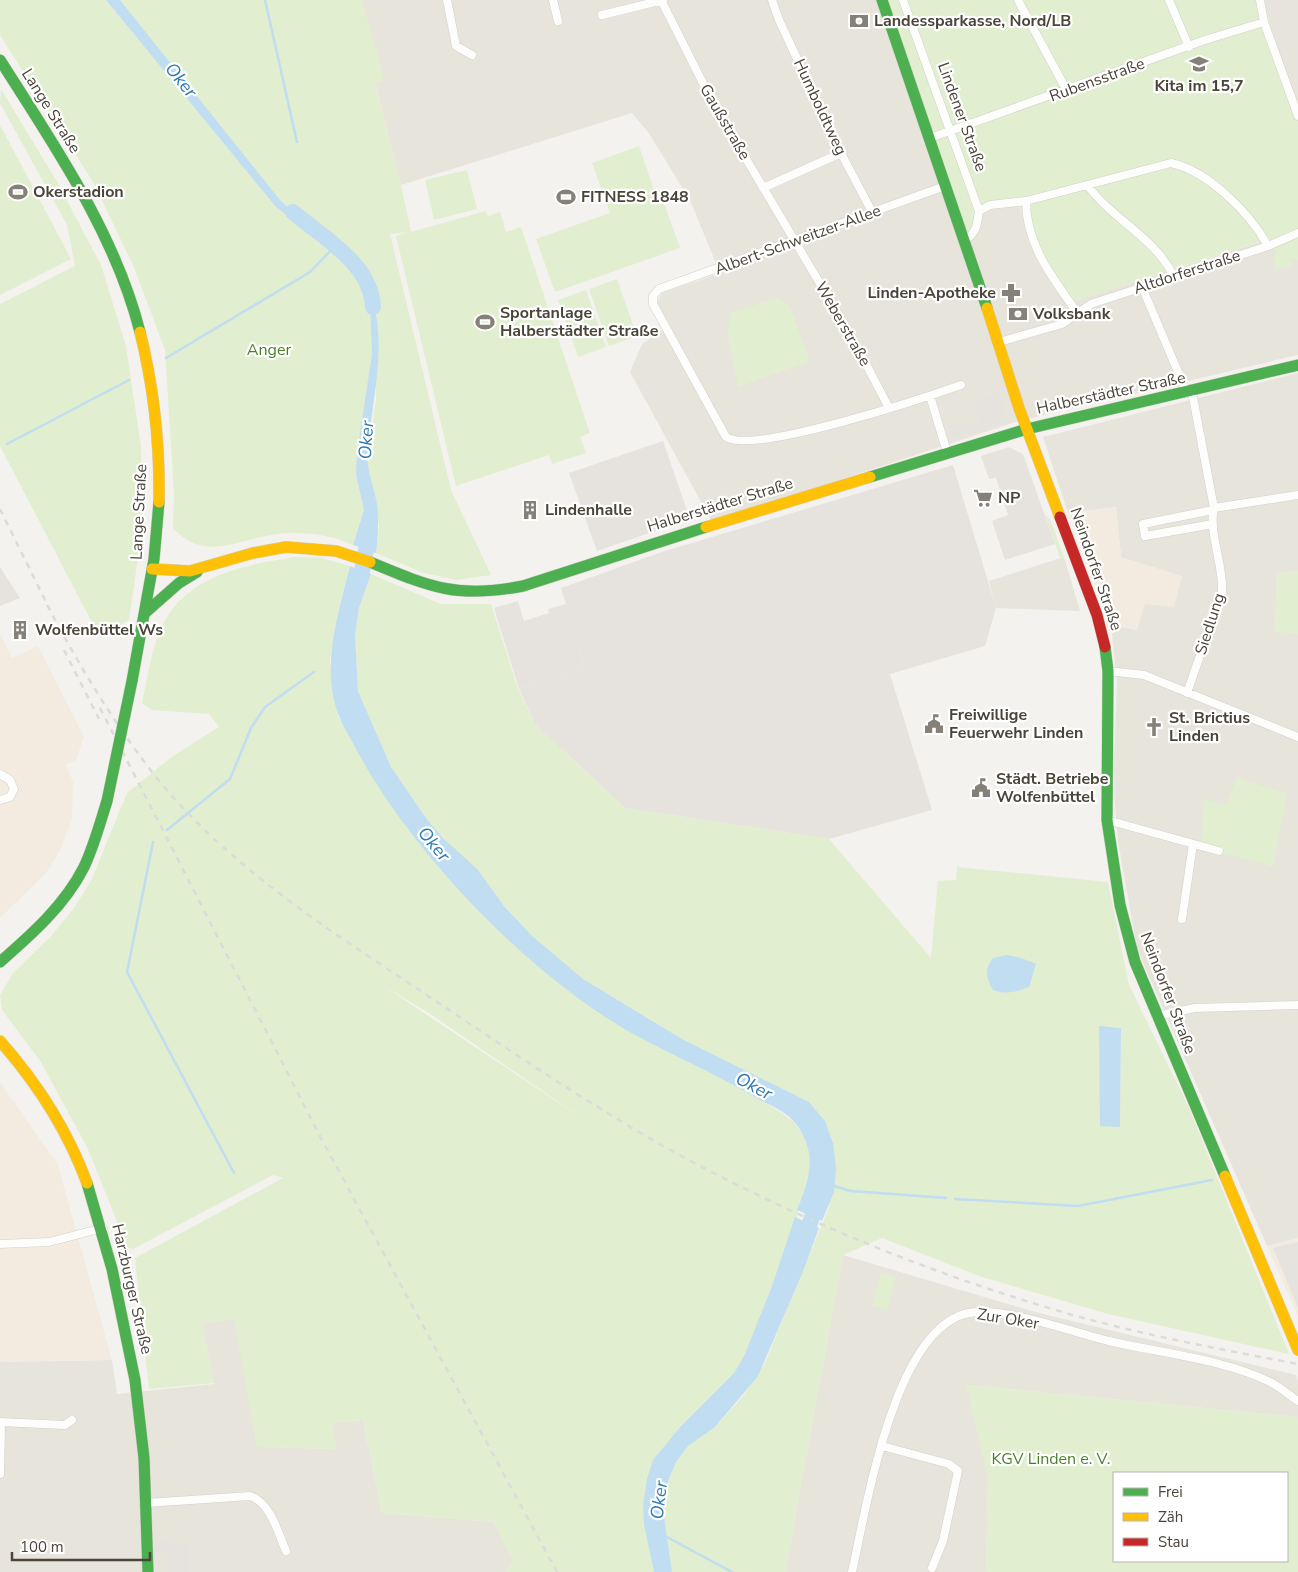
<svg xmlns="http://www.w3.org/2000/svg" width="1298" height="1572" font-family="'Nunito Sans',sans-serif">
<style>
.residential{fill:#e7e4dc}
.commercial{fill:#f3ebdf}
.industrial{fill:#e6e2de}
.green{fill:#e1eecf;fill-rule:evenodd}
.parking{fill:#e6e3df}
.water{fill:#c0ddf1}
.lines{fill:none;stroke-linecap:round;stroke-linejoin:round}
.stream{stroke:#c0ddf1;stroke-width:2.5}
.river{stroke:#c0ddf1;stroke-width:16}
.street-casing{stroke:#d2d0cb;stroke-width:9}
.fast-casing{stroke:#d3cfc5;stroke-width:12}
.slow-casing{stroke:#d3cfc5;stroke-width:12}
.jam-casing{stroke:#d3cfc5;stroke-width:12}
.street{stroke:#fdfdfc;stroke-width:8}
.fast{stroke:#4caf50;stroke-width:11}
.slow{stroke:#ffc107;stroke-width:11}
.jam{stroke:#c62828;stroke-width:11}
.rail{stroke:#dbdbda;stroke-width:2.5;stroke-dasharray:6 6;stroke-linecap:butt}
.fast-bridge-casing{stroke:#d3cfc5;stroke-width:12;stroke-linecap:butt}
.fast-bridge{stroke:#4caf50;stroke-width:11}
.labels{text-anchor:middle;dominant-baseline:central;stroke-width:4.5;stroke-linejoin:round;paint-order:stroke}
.poi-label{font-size:16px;font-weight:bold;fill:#4b4439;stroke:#fff;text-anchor:start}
.street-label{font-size:16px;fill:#4b4439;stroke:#fff}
.park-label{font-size:16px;fill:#4a7f2a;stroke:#fff}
.water-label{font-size:18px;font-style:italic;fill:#2e7ab2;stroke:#fff}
</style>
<rect width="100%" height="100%" fill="#f4f2ee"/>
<path class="residential" d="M362,0H882L979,211L1018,206L1029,231L1075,301L1271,238L1298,260V355L1019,421L712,522L630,372L642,344L670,325L657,303L662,293L720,273L690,200L648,132L632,113L401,185L375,82Z
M1265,0H1298V105L1270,26Z
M1298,373V571L1277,574L1275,631L1298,634V1238L1267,1246L1137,949L1118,841L1115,808L1114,766L1117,682L1111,625L1137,630L1121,557L1116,507L1068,513L1043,437Z
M1064,557L1080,611L996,608L989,581Z
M843,1255L1035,1312L1296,1375L1298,1381V1417L967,1385L988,1477L986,1572H785Z
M235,1319L257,1447L336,1449L332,1423L363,1420L382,1513L494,1522L513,1560L506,1572H0V1362L112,1360L117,1394L214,1384L202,1323Z"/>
<path class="commercial" d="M1116,507L1121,557L1182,576L1174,607L1145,604L1137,630L1111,625L1068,513Z
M0,634L12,658L38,646L84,737L76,760L65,765L73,781L72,819L60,851L47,872L0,918Z
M0,1082L58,1165L112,1360L0,1362Z
M1298,1238V1316L1267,1246Z"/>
<path class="industrial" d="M953,465L996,608L985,646L890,674L932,810L829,839L625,808L535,724L519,689L585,668L561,588L662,552Z"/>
<path class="green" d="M0,0H106L276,207L332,251L350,269L363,288L370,307L372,354L356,475L364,510L353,545C330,534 303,531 277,534C238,539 205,563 173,528L174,492L165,350L134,267L93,182L0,35Z
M120,0H331L333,8L331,0H362L385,81L375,83L401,185L411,232L486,211L488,216L500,212L506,232L521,227L590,433L580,437L586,453L552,464L549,455L456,486L396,236L407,232L390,234L451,490L491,575L456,580L421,572L376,553L379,527L376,503L367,468L368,452L376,400V307L339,249L312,228L280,200Z
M882,0H1265L1270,26L1298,105V260L1291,258L1293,265L1276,270L1273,260L1275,259L1274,254L1278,252L1273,250L1270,238L1075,301L1070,299L1029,231L1018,206L979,211L976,230L964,240Z
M1,89L56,180L101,265L126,346L141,446L142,530L129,620L100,638L0,446V304L75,266L67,225L0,103Z
M0,125L71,259L0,295Z
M639,146L656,196L661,195L680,248L555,292L536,239L610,213L592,163Z
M467,170L477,209L434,220L425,180Z
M617,279L637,336L609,346L589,289Z
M586,290L606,347L578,357L558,300Z
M778,297L790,307L810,361L738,387L727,333L731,313Z
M1045,515L1050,519L1064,557L1060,558Z
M295,557L321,558L350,566L337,616L330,661L338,716L352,741L437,865L499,930L532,959L630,1031L730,1082L777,1110L794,1122L808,1144L811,1168L804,1195L772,1286L744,1356L734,1373L680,1427L653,1460L643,1506L644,1525L654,1572H506L513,1560L494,1522L382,1513L363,1420L332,1423L337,1449L257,1447L234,1319L202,1323L214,1383L149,1389L135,1258L283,1178L273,1175L133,1249L125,1247L115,1216L87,1147L41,1062L2,1010L0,995L13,973L51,936L74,908L91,881L127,793L173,756L219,727L209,714L152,710L142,703C148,678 151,647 163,624C188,575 245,565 295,557ZM382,985L432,1015L592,1125Z
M1298,571V634L1275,631L1277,574Z
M371,574L441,604H491L518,689L535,724L625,808L829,839L931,958L938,881L956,880L957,867L1108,882L1129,985L1189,1108L1289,1354L1108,1314L979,1276L882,1238L843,1255L785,1572H672L664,1516L668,1481L676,1462L688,1446L715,1427L743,1396L765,1363L829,1207L833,1143L825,1121L809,1102L682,1039L583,979L532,937L426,818L391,767L358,691L355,635L359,608ZM1100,1027L1121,1028L1120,1127Z
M1237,777L1287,794L1273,867L1201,846L1204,799L1226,805Z
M881,1273L896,1277L887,1310L872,1306Z
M966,1385L1298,1417V1572H986L988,1477ZM1114,1473H1287V1561H1114Z"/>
<path class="parking" d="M999,392L1004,408L1000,420L990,428L954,439L948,424L969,425L980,422L973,401Z
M663,441L690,519L597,551L569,473Z
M1009,447L1023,454L1055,544L1005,560L992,521L1008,515L996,478L989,479L981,456Z
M0,567L20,598L0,606Z
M518,601L524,621L549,613L548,609L566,604L585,668L519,689L494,608Z
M1298,1242V1308L1273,1248Z
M157,1541L190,1545V1572H169V1554L157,1553Z"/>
<path class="water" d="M106,0H120L280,200C290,209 301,219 311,228C320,235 330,241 339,248C401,305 373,380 368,452C366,471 374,486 377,504C379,521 378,537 376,553L353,545L364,510L356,475L357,453L372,354L370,307L363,288L350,269L332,251L276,207Z
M350,566L371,574L359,608L355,635L358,691L391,767L426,818L444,839L477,869L504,906L532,936L583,979L682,1039L809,1102L825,1121L833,1143L836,1168L834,1192L822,1221L797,1210C810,1178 818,1154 796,1124C788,1113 772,1106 760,1100C717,1074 671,1055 628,1031C526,972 410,851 355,747C350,737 343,727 339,716C320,668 338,614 350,566Z
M1007,955L1021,958L1036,964L1029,987C1016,992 1007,995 993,990C986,977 984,971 993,958Z
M1099,1026L1121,1028L1120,1127L1100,1126Z
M795,1217L819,1228L802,1274L758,1376L715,1427L688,1446L676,1462L668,1481L664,1516L672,1572H654L644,1525L643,1506L647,1479L653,1460L680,1427L734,1373L744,1356L772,1286Z"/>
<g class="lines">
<path class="stream" d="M265,0L297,142
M166,358L310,272L336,245
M7,444L129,380
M167,830L230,779L251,728L265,707L314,672
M153,842L127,972L234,1173
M833,1186L851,1191L946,1198
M955,1199L1078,1206L1212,1180
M665,1536L732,1572"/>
<path class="river" d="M293,212C323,238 371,263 373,307
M353,590L362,571L370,530
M803,1244L819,1196"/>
<g class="street-casing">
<path id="street" d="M447,0L456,46L472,55
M553,0L558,21
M661,0L713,103L854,341L889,408
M772,0L779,20L841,153L872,212
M903,0L979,211C977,224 977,234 964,240
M1018,0L1067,91
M1169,0L1189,47
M1260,0L1264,22L1298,116
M602,15L663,0
M930,138L1205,40L1264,22
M945,186L659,289L653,296V304L726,437C753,455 924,398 961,385
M1088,186C1113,220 1156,238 1174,277
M763,188L841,153
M1026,201C1026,246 1054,279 1078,314
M979,211L990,205L1026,201L1171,163C1208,171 1250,213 1268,246
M1142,287L1187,393
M999,342L1062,324L1091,304L1268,246L1298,233
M930,396L947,452
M1214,508L1298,495
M1213,510L1143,524L1145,536L1213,524
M1108,671L1144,675L1298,737
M1187,693L1222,592C1224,566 1208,532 1214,508L1192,392
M0,774L10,780L14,789L10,797L0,800
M1107,820L1219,851
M1182,919L1193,844
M1156,1016L1195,1008L1298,1005
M0,1244L49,1242L103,1228
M0,1422L65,1425L72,1420
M882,1446L949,1464L958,1471L943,1541L932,1568
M0,1474L1,1422
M146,1503L250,1496C271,1503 278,1533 286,1551
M852,1572C866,1510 894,1327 969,1313C1005,1307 1072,1332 1109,1341C1159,1353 1224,1359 1270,1382C1280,1387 1289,1395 1298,1401"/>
</g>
<g class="fast-casing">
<path id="fast" d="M882,0L987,308
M0,60C54,145 115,233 140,332
M870,477L1027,429L1298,365
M370,562C430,587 457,599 523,586L706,527
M145,613L179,583L197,572
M1105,647L1108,671L1107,820L1120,905L1135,962L1225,1176
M132,681L154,559L159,502
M0,962C32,934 65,905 84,867C94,846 100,823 107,801
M87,1183L112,1269L135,1380L144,1458L148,1572"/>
</g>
<g class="slow-casing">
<path id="slow" d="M987,308L1019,408L1060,517
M140,332C154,388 160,444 159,502
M706,527L870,477
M152,569L190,571L253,553L286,547L336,551L370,562
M0,1041C38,1084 67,1129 87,1183
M1225,1176L1298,1350"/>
</g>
<g class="jam-casing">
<path id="jam" d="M1060,517L1097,615L1105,647"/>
</g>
<use href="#street" class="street"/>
<use href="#fast" class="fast"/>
<use href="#slow" class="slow"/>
<use href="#jam" class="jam"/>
<path class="rail" d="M0,509L50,610
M47,605C79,665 114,724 156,777C236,876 349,942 452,1012C521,1058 591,1105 663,1146C793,1218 933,1275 1076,1316C1149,1336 1224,1350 1298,1364
M64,650L99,719
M100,708L322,1140L557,1572"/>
<g class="fast-bridge-casing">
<path id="fast-bridge" d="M107,801L132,681"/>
</g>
<use href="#fast-bridge" class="fast-bridge"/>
</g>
<defs>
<g id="bank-bare" transform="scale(1.5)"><path d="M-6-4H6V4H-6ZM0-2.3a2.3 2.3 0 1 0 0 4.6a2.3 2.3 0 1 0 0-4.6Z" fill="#868178" stroke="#fff" stroke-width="2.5" paint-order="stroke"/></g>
<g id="school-bare" transform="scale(1.5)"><path d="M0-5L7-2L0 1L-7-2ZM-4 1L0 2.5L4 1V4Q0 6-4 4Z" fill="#868178" stroke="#fff" stroke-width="2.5" paint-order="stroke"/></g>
<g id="stadium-bare" transform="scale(1.5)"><path d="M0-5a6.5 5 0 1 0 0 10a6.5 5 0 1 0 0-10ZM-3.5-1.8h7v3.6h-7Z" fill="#868178" stroke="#fff" stroke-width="2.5" paint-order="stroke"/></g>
<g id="pharmacy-bare" transform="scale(1.5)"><path d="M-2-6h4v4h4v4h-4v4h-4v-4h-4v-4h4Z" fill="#868178" stroke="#fff" stroke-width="2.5" paint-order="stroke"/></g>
<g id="supermarket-bare" transform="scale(1.5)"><path d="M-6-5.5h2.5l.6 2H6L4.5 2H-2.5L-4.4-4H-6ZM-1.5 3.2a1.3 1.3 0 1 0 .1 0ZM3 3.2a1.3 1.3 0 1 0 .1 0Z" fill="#868178" stroke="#fff" stroke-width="2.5" paint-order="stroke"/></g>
<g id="building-bare" transform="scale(1.5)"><path d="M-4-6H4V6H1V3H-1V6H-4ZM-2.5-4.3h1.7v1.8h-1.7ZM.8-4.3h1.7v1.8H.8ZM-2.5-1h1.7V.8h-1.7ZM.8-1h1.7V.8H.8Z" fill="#868178" stroke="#fff" stroke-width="2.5" paint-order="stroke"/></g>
<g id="civic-bare" transform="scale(1.5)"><path d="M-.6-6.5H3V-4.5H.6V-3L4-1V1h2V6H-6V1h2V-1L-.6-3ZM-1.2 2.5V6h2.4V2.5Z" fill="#868178" stroke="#fff" stroke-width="2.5" paint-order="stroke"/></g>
<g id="church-bare" transform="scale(1.5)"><path d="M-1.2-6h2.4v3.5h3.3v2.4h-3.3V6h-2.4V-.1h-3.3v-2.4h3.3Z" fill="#868178" stroke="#fff" stroke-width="2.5" paint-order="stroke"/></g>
</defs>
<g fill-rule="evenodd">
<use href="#bank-bare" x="859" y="21"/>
<use href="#school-bare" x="1199" y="64"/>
<use href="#stadium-bare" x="18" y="192"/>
<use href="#stadium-bare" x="566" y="197"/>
<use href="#pharmacy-bare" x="1011" y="293"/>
<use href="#bank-bare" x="1018" y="314"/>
<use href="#stadium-bare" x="485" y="322"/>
<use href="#supermarket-bare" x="983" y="498"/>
<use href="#building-bare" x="530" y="510"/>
<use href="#building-bare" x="20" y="630"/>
<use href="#civic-bare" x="934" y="724"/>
<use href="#church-bare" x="1154" y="727"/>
<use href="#civic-bare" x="981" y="788"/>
</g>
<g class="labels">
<g class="poi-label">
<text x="874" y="21">Landessparkasse, Nord/LB</text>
<text x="1199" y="86" text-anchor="middle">Kita im 15,7</text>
<text x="33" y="192">Okerstadion</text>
<text x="581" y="197">FITNESS 1848</text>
<text x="996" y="293" text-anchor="end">Linden-Apotheke</text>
<text x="500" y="313">Sportanlage<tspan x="500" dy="18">Halberstädter Straße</tspan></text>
<text x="1033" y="314">Volksbank</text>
<text x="998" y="498">NP</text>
<text x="545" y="510">Lindenhalle</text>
<text x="35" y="630">Wolfenbüttel Ws</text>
<text x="949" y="715">Freiwillige<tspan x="949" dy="18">Feuerwehr Linden</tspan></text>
<text x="1169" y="718">St. Brictius<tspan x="1169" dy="18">Linden</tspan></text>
<text x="996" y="779">Städt. Betriebe<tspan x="996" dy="18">Wolfenbüttel</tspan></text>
</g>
<g class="street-label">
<text transform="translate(1097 80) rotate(-20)">Rubensstraße</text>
<text transform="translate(820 107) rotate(65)">Humboldtweg</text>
<text transform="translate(51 111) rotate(58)">Lange Straße</text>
<text transform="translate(962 117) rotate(70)">Lindener Straße</text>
<text transform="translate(725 122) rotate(60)">Gaußstraße</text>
<text transform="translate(798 240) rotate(-20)">Albert-Schweitzer-Allee</text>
<text transform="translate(1187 272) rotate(-18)">Altdorferstraße</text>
<text transform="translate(843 324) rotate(60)">Weberstraße</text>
<text transform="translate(1111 393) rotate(-12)">Halberstädter Straße</text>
<text transform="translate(720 505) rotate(-17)">Halberstädter Straße</text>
<text transform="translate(139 512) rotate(-87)">Lange Straße</text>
<text transform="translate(1096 569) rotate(71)">Neindorfer Straße</text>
<text transform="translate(1210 624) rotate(-72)">Siedlung</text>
<text transform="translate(1168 993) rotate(69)">Neindorfer Straße</text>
<text transform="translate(132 1289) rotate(77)">Harzburger Straße</text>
<text transform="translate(1008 1319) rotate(9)">Zur Oker</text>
</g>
<g class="park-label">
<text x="269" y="350">Anger</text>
<text x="1051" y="1459">KGV Linden e. V.</text>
</g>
<g class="water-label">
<text transform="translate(181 80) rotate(51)">Oker</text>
<text transform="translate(366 440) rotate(-86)">Oker</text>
<text transform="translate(434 844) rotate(50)">Oker</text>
<text transform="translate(754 1086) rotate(28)">Oker</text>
<text transform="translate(659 1500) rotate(-83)">Oker</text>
</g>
</g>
<rect x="1113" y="1472" width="175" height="90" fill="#ffffff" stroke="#b7b4b0"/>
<rect x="1123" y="1488" width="25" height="8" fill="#4caf50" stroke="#b7b4b0"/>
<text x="1158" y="1497" font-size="15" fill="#4b4439">Frei</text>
<rect x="1123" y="1513" width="25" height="8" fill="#ffc107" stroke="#b7b4b0"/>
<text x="1158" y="1522" font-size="15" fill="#4b4439">Zäh</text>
<rect x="1123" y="1538" width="25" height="8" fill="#c62828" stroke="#b7b4b0"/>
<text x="1158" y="1547" font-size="15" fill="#4b4439">Stau</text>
<path d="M12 1552v8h138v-8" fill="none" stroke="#4b4439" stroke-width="2.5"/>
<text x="20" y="1552" font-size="15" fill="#4b4439" stroke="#ffffff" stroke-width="4" paint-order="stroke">100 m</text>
</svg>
